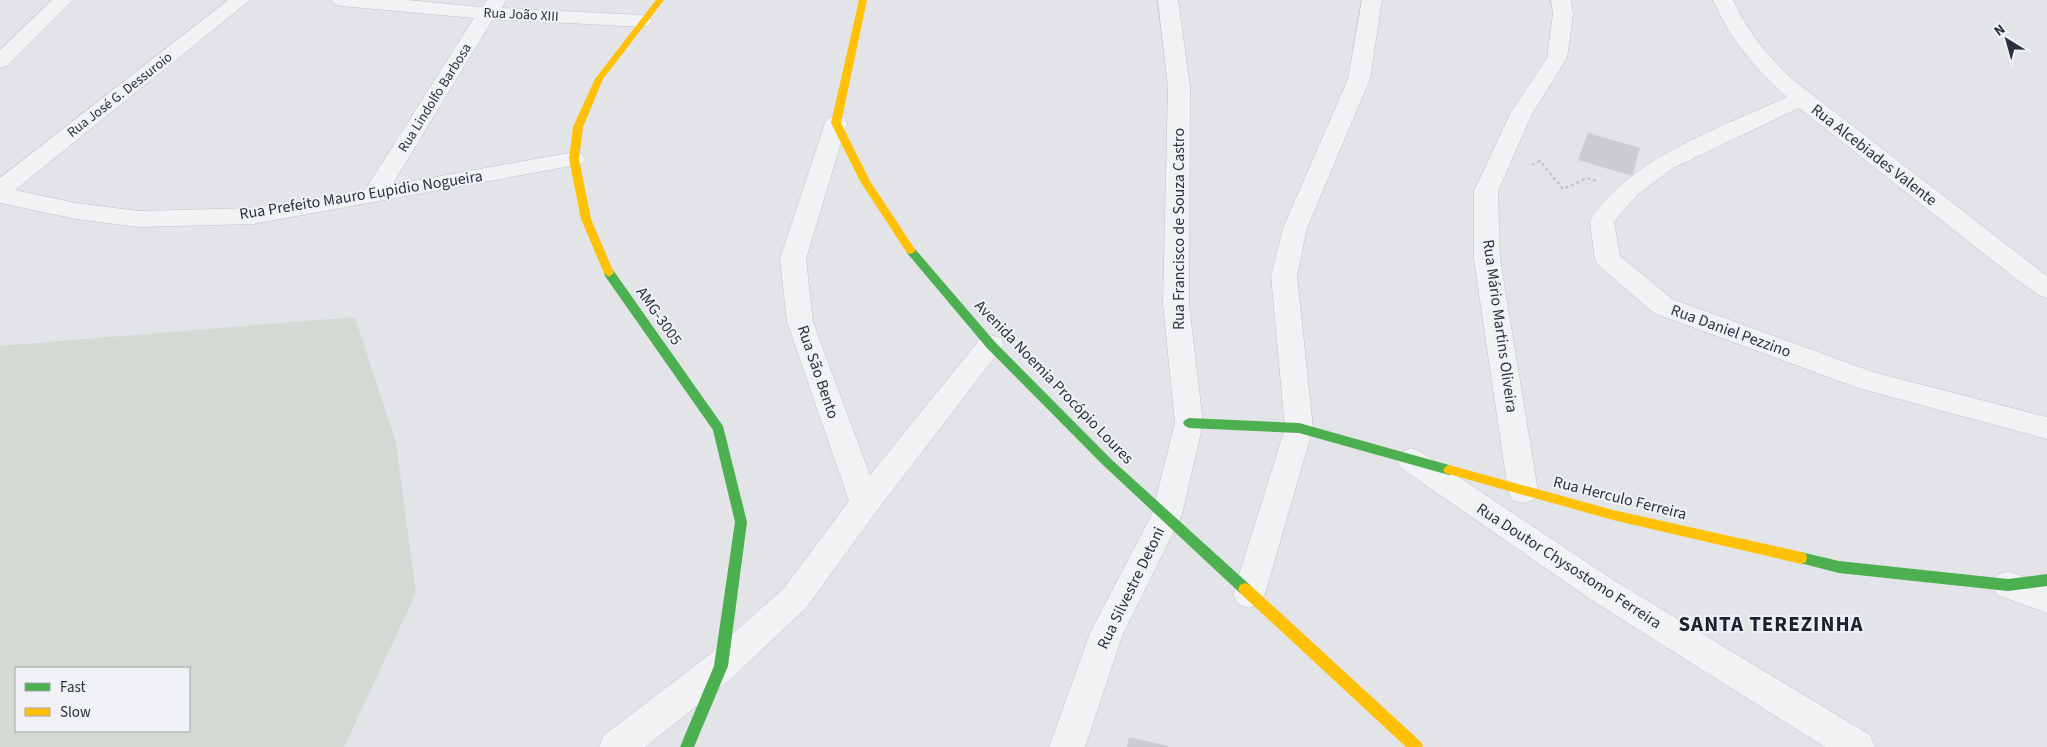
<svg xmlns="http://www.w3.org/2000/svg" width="2047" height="747" font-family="'Source Sans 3',sans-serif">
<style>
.green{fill:#d2dad3;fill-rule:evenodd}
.building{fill:#cacccf}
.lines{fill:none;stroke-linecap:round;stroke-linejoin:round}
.street-casing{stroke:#c0c2c5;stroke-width:1}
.path{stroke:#c4c5ca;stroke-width:2.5;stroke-dasharray:3 3;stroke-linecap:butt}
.street{fill:#f1f2f4;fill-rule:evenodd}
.fast{fill:#4caf50;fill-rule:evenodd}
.slow{fill:#ffc107;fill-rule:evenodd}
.labels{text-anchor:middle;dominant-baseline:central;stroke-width:4;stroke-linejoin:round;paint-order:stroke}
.far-street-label{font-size:14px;fill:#2a3040;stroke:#f0f2f6}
.street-label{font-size:16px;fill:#2a3040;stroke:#f0f2f6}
.district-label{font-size:21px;font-weight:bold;letter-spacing:1px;fill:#1c2130;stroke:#f0f2f6}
</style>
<rect width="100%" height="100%" fill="#e2e4e7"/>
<path class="green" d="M355,317L396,443L416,593L344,747H0V346ZM16,668H189V731H16Z"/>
<path class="building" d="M1588,133L1640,148L1632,176L1578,160Z
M1129,737L1168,746V747H1127Z"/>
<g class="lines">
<g class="street-casing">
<path id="street" d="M52,0H73L7,66L0,68V50Z
M228,0H250L15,190L76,203L138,211L253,208L365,190L474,18L341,6L334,4L331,0H407L482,7L487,0H506L502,8L642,15L649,17L652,21L649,25L642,27L493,19L392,185L574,152L582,154L585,159L582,164L253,224L138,227L76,219L0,203V178Z
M1158,0H1178L1190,87L1189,304L1203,423L1182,515L1122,636L1085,747H1049L1090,633L1152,514L1175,423L1163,304L1168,87Z
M1362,0H1382L1370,79L1307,228L1297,276L1313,428L1265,594L1260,604L1249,608L1238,604L1233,594L1285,428L1271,276L1283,228L1348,79Z
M1551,0H1571L1573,14L1567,58L1532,114L1498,191L1500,259L1538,491L1534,500L1523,503L1512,500L1508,491L1474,259V191L1510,114L1547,58L1553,14Z
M1713,0H1733C1747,31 1767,55 1792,79L2047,276V298L2038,295L2015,278L1799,108L1673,168L1637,195L1614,222L1620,256L1672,299L1873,372L2047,417V439L1858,388L1654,313L1599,266L1595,260L1590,221C1629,158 1722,127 1787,97C1755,69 1730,39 1713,0Z
M836,116L844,118L847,123L806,259L813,322L870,475L981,338L991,335L1001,338L1004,345L876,512L806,608L733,677L645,747H599L604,735L709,655L784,588L849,501L787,322L780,259L825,123L828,118Z
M1411,448L1421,452L1615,581L1870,735L1875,747H1825L1593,601L1401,468L1396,460L1401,452Z
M2008,571L2047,585V613L1997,595L1992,585L1997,575Z"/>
</g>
<path class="path" d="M1532,165L1540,161L1563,189L1587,178L1596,181"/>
<use href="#street" class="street"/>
<path class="fast" d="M911,248L915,249L995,342L1111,459L1250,585L1252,589L1250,593L1245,595L1240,593L1103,465L987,348L907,253L906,251Z
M609,269L613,270L723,426L747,522L728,666L694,747H680L714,666L735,522L713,430L605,276L604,273L605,270Z
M1189,418L1299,423L1449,465L1453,467L1455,470L1453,473L1449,475L1299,433L1189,428L1185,426L1183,423L1185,420Z
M1801,552L1839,561L2008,579L2047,574V586L2008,591L1839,573L1796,562L1795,558L1796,554Z"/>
<path class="slow" d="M656,0H664L603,79L583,127L579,159L591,219L614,273L609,277L604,273L581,219L569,159L573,127L595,79Z
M859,0H867L841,123L870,181L916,251L911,254L907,253L860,181L831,123Z
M1449,465L1613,510L1801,552L1806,554L1807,558L1806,562L1801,564L1613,520L1445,473L1443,470L1445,467Z
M1245,583L1250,585L1421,742L1423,747H1406L1240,593L1238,589L1240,585Z"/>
</g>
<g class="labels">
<g class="far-street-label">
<text transform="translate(521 15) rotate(3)">Rua João XIII</text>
<text transform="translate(120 95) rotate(-38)">Rua José G. Dessuroio</text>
<text transform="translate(435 98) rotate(-58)">Rua Lindolfo Barbosa</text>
</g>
<g class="street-label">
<text transform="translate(1874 155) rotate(38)">Rua Alcebiades Valente</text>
<text transform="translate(361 195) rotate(-9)">Rua Prefeito Mauro Eupidio Nogueira</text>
<text transform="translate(1179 229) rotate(-90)">Rua Francisco de Souza Castro</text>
<text transform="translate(659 316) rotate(55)">AMG-3005</text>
<text transform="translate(1500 326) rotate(82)">Rua Mário Martins Oliveira</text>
<text transform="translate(1731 331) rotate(20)">Rua Daniel Pezzino</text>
<text transform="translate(818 372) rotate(71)">Rua São Bento</text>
<text transform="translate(1054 382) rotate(46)">Avenida Noemia Procópio Loures</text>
<text transform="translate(1620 498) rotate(14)">Rua Herculo Ferreira</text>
<text transform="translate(1569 566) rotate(33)">Rua Doutor Chysostomo Ferreira</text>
<text transform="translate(1131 588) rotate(-64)">Rua Silvestre Detoni</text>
</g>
<g class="district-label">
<text x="1771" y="624">SANTA TEREZINHA</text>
</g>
</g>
<rect x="15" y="667" width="175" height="65" fill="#f0f2f6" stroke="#a1a4ad"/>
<rect x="25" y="683" width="25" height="8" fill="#4caf50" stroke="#a1a4ad"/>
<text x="60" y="692" font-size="15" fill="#2a3040">Fast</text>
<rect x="25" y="708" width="25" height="8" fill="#ffc107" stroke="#a1a4ad"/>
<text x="60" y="717" font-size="15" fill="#2a3040">Slow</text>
<g transform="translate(2007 40) rotate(323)" stroke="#f0f2f6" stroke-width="4" paint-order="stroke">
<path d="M0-4L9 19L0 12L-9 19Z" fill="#2a3040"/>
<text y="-8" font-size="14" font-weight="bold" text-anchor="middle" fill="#2a3040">N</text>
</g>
</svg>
